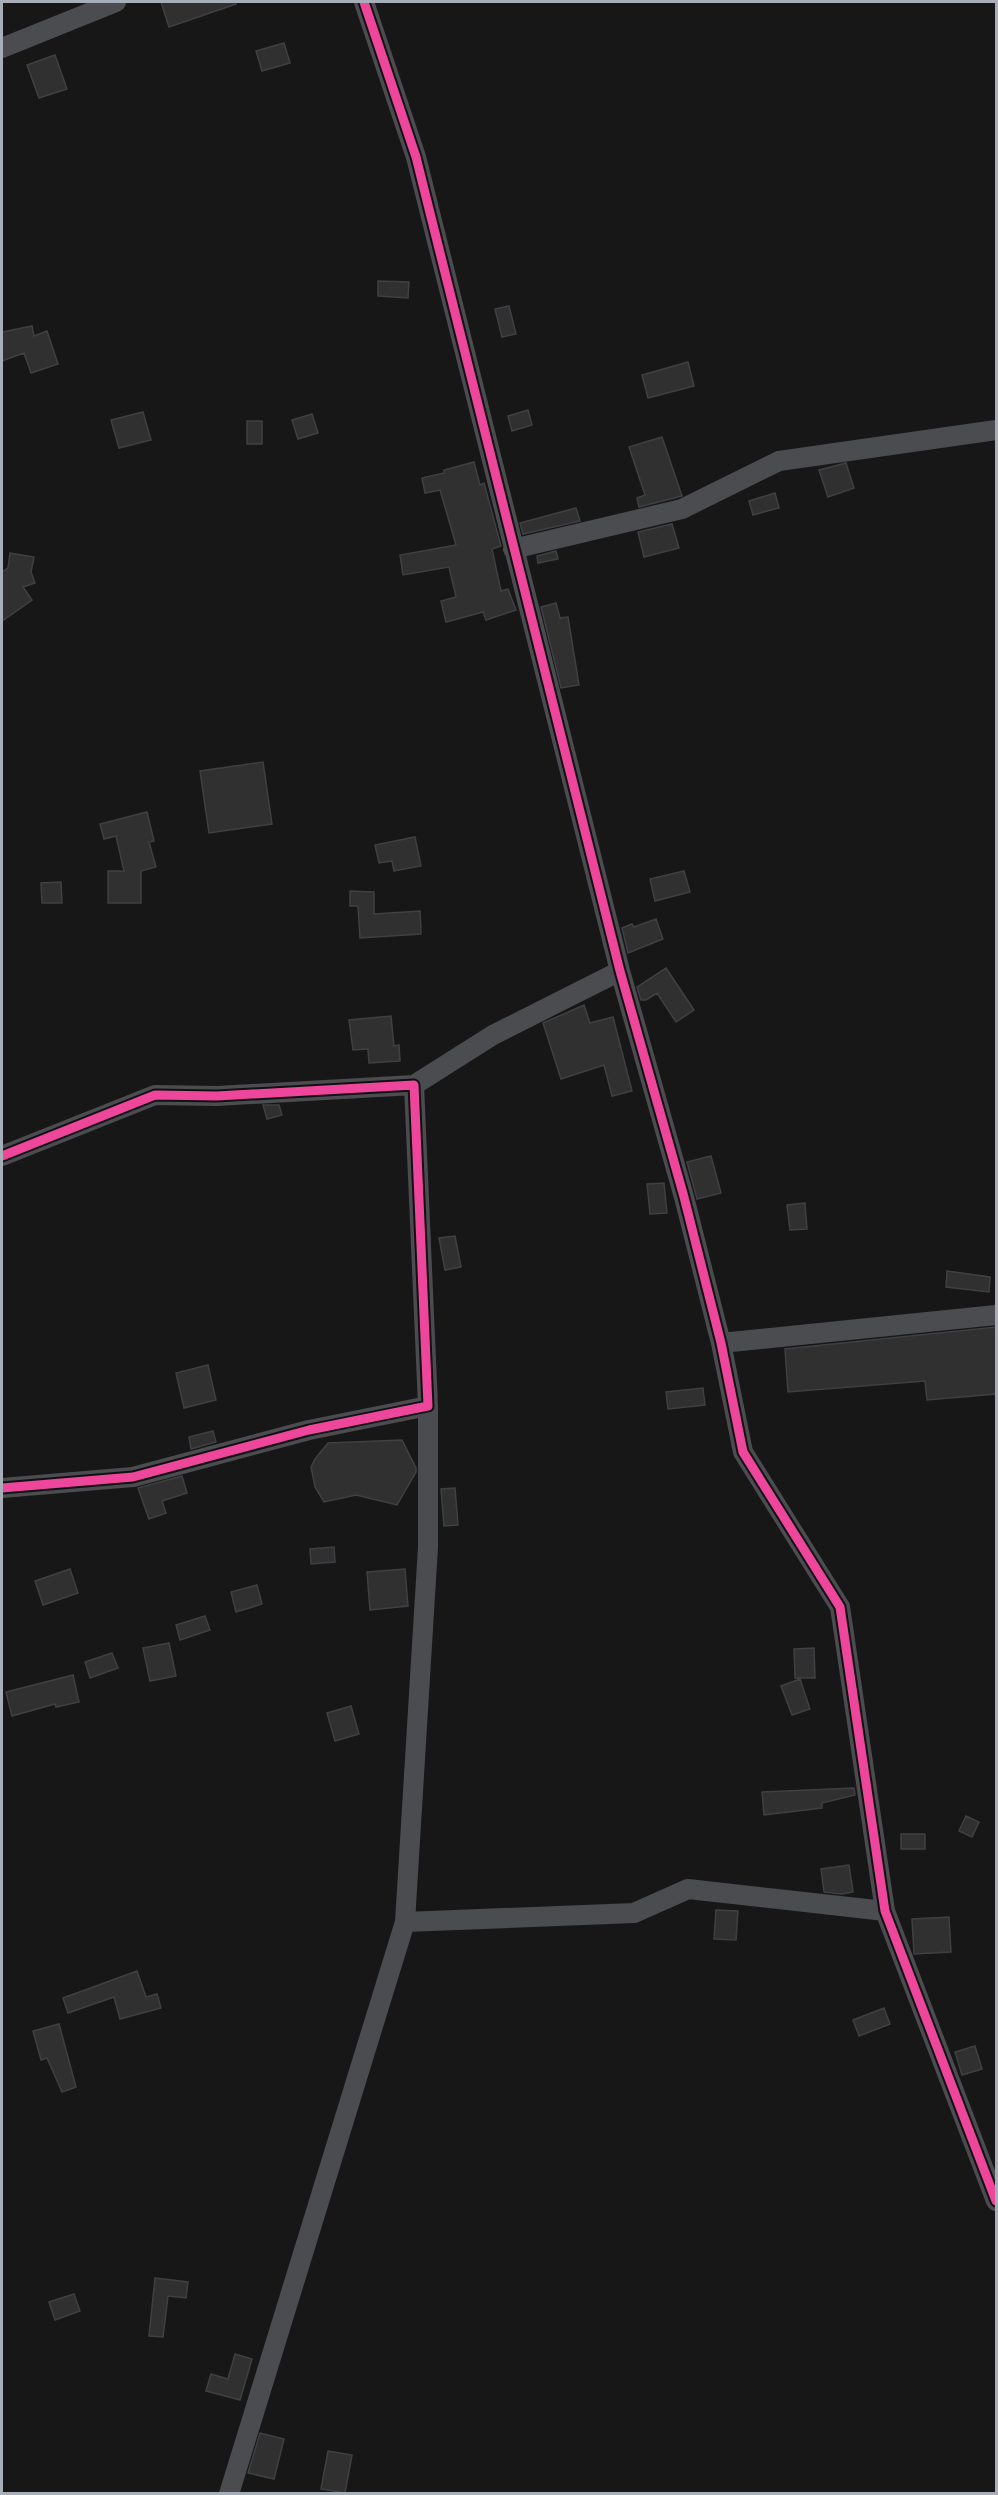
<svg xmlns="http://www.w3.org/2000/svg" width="998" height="2495" font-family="'Asap Condensed',sans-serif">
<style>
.building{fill:#303031;stroke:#3f4043;stroke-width:1.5}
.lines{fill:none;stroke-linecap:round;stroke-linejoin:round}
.minor{stroke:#4b4c50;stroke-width:20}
.cycleway-casing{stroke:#111113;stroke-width:13}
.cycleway{stroke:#ed469a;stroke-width:9}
</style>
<rect width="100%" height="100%" fill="#171717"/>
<path class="building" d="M161,2H235L236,4L169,27Z
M284,43L290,63L262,71L256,51Z
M55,55L67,89L39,98L27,65Z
M378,281L409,282L408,298L378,296Z
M509,306L516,334L502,337L495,309Z
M32,326L34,336L47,331L58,364L31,373L24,353L2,361V332Z
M688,362L694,386L648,398L642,375Z
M528,410L532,425L512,431L508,416Z
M143,412L151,440L119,448L111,420Z
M312,414L318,433L298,439L292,420Z
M247,421H262V444H247Z
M662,437L682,496L639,507L637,498L645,495L629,447Z
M474,462L480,485L484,483L501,546L492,549L501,591L508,589L516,610L486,620L483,612L446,622L441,601L456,597L449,567L403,575L400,555L456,545L440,490L425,493L422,478L444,473V470Z
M846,463L854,488L828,497L819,470Z
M775,493L779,508L753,515L749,501Z
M576,508L580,521L523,534L520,523Z
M672,524L679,548L644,557L638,532Z
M556,551L558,559L538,563L537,556Z
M10,553L34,557L31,572L35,583L23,587L32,600L2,621V572L8,568Z
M556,603L560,618L568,617L579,685L561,688L541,607Z
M263,762L272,824L209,833L200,771Z
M147,812L154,841L149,842L156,867L141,871V903H108V871H124L116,836L104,839L100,824Z
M415,837L421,866L394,871L392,861L379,863L375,845Z
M684,871L690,892L655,901L650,879Z
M61,882L62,903H42L41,883Z
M350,891L374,892V914L420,911L421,934L360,938L358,906H350Z
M656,919L663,939L628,953L622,928L632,924L634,927Z
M666,968L694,1010L676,1022L657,993L646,1000H641L637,987Z
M584,1005L590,1023L613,1017L632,1091L612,1096L604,1065L561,1079L543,1023Z
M391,1016L394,1046L399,1045L400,1061L369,1063L368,1049L353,1050L349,1020Z
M263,1105H279L282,1115L267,1119Z
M711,1156L721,1193L697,1199L687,1162Z
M664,1183L667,1213L650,1214L647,1184Z
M805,1203L807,1229L790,1230L787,1205Z
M455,1236L461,1267L445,1270L439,1238Z
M947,1271L990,1277L989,1292L946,1287Z
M996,1327V1394L927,1400L925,1381L788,1392L785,1349Z
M208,1365L216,1400L184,1408L176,1373Z
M703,1388L705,1405L668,1409L666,1392Z
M213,1431L216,1442L191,1449L189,1437Z
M402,1440L416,1468V1472L397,1505L356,1495L324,1502L315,1487L311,1467L315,1459L328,1443Z
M182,1476L187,1493L162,1501L166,1513L149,1519L138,1488Z
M455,1488L458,1525L444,1526L441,1489Z
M334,1547L335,1562L311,1564L310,1549Z
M70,1569L78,1593L43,1605L35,1581Z
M405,1569L408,1606L370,1610L367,1572Z
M257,1585L262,1604L236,1612L231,1592Z
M205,1616L210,1630L180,1640L176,1625Z
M169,1643L176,1676L150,1681L143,1648Z
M814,1648L815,1678H795L794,1649Z
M112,1653L118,1668L90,1678L85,1662Z
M73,1675L79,1702L56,1707L55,1704L12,1716L6,1692Z
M800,1679L810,1709L792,1715L781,1686Z
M351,1706L359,1734L335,1741L327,1713Z
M854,1788L855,1795L822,1803V1808L764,1815L762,1792Z
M966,1816L979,1822L972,1837L959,1831Z
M901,1834H925V1849H901Z
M849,1865L853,1892L842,1894L824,1892L821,1869Z
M716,1910L738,1911L736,1940L714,1939Z
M949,1917L951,1952L914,1954L912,1919Z
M137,1971L146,1997L157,1994L161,2008L120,2019L114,1997L68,2013L63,1998Z
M884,2008L890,2024L859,2036L853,2020Z
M59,2024L76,2087L62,2092L47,2058L41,2060L33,2031Z
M975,2046L982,2069L962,2075L955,2052Z
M155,2278L188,2282L186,2298L168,2296L163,2337L149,2336Z
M74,2294L80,2311L55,2320L49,2302Z
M235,2354L252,2359L240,2400L206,2391L211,2374L228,2379Z
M260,2433L284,2439L274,2479L248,2473Z
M328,2451L352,2455L345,2493L321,2489Z"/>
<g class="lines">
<path class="minor" d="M364,2L416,157L620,971L684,1197L721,1343L743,1452L840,1607L885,1911L996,2201
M2,48L116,2
M513,549L682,509L779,461L996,430
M414,1085L493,1035L620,971
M2,1156L155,1095L217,1096L414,1085L428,1406L309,1430L133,1477L2,1488
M721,1343L996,1315
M405,1922L634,1913L688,1889L885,1911
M229,2494L405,1922L428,1547V1406"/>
<g class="cycleway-casing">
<path id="cycleway" d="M364,2L416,157L620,971L684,1197L721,1343L743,1452L840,1607L885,1911L996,2201
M2,1156L155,1095L217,1096L414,1085L428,1406L309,1430L133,1477L2,1488"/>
</g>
<use href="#cycleway" class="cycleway"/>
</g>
<rect width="998" height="2495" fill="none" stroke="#a8aeb8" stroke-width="6"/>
</svg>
